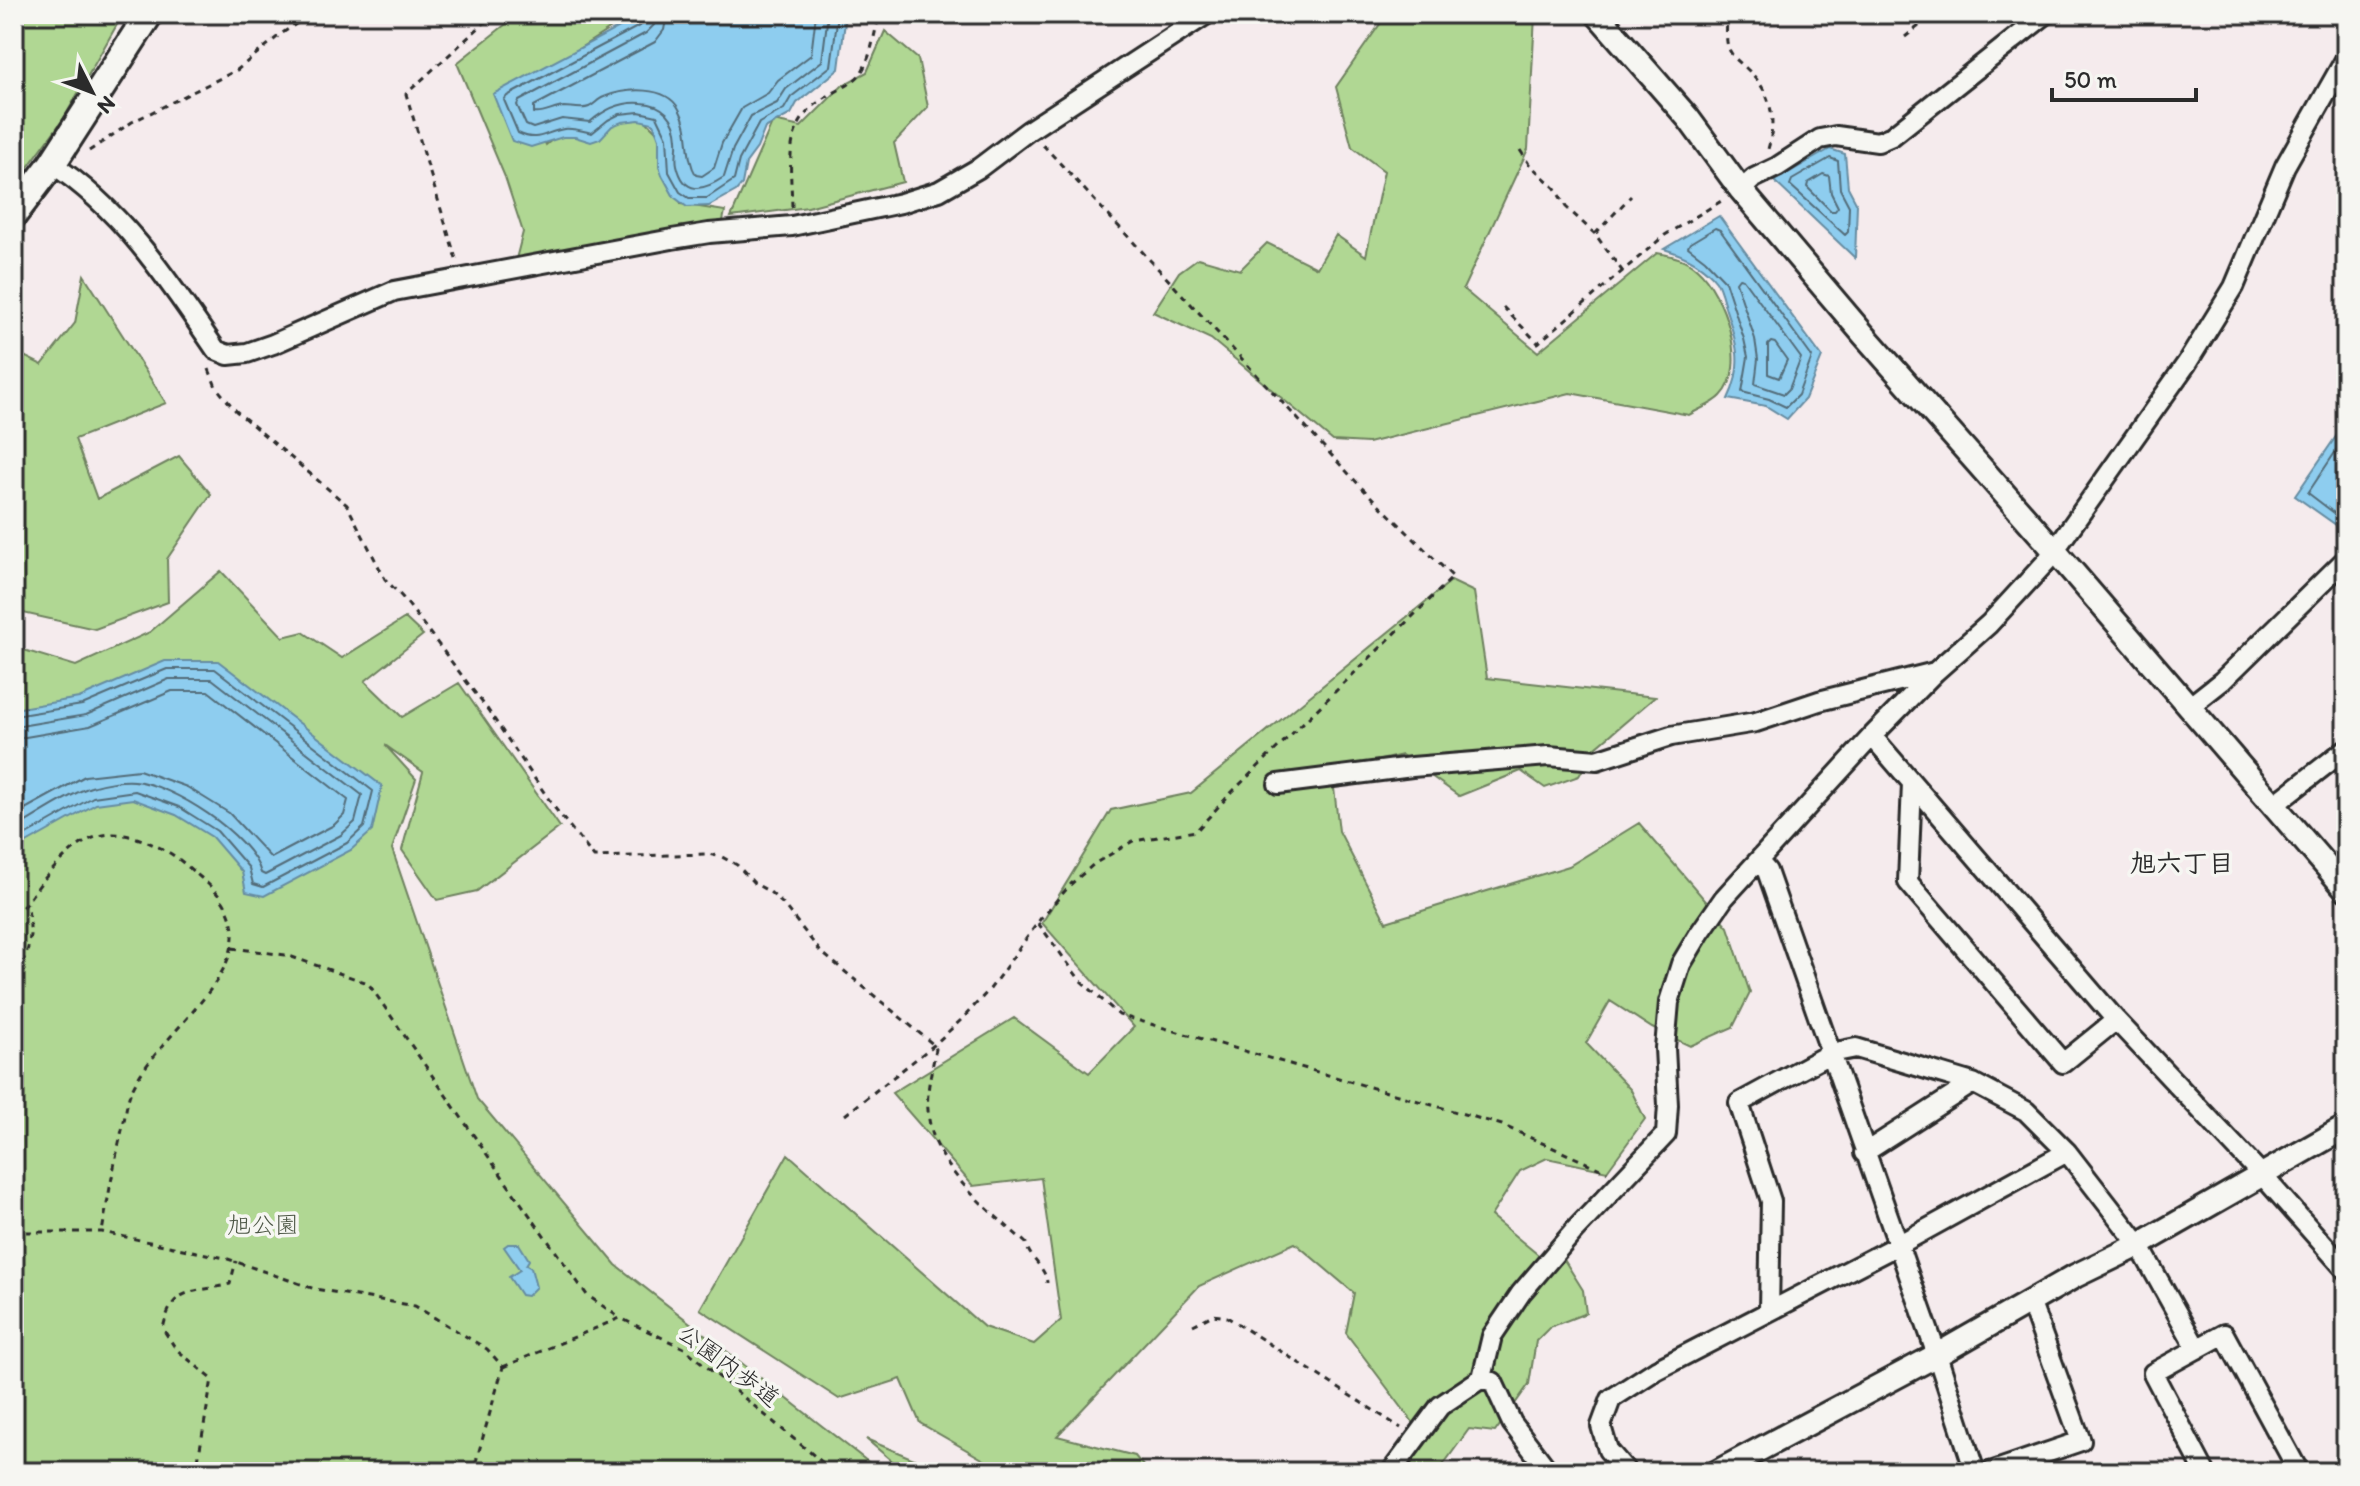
<svg xmlns="http://www.w3.org/2000/svg" width="2360" height="1486" font-family="Itim,'Klee One',sans-serif">
<style>
.green{fill:#b0d793;stroke:#6e815f;stroke-width:2}
.water{fill:#8ecdef;stroke:#668ca1;stroke-width:2}
.lines{fill:none;stroke-linecap:round;stroke-linejoin:round}
.shore{stroke:#536c79;stroke-width:2}
.minor-casing{stroke:#2b2b2b;stroke-width:24}
.tertiary-casing{stroke:#2b2b2b;stroke-width:28}
.secondary-casing{stroke:#2b2b2b;stroke-width:32}
.path{stroke:#2b2b2b;stroke-width:3;stroke-dasharray:6 6;stroke-linecap:butt}
.minor{stroke:#f6f6f2;stroke-width:18}
.tertiary{stroke:#f6f6f2;stroke-width:22}
.secondary{stroke:#f6f6f2;stroke-width:26}
.labels{text-anchor:middle;dominant-baseline:central;stroke-width:7;stroke-linejoin:round;paint-order:stroke}
.park-label{font-size:24px;fill:#4c5645;stroke:#f6f6f2}
.street-label{font-size:24px;fill:#2b2b2b;stroke:#f6f6f2}
.neighbourhood-label{font-size:26px;font-weight:bold;fill:#2b2b2b;stroke:#f6f6f2}
</style>
<rect width="100%" height="100%" fill="#f5ebed"/>
<filter id="ink" filterUnits="userSpaceOnUse"><feTurbulence type="fractalNoise" baseFrequency=".0125" numOctaves="2"/><feDisplacementMap in="SourceGraphic" scale="16" xChannelSelector="R" yChannelSelector="G"/><feConvolveMatrix kernelMatrix="1 2 1 2 8 2 1 2 1" color-interpolation-filters="sRGB"/></filter>
<g filter="url(#ink)">
<path class="green" d="M14,14H123L64,118L14,186Z
M523,14H633L519,87L546,145L589,109L635,110L670,145L681,204L725,211L722,226L516,259L523,232L505,177L457,63L511,20Z
M1387,14L1535,15L1528,149L1463,289L1538,352L1657,253C1672,256 1685,258 1697,269C1723,292 1750,367 1721,396C1714,404 1698,409 1689,415L1570,393L1368,443L1333,441L1211,339L1153,312L1179,272L1198,258L1240,270L1267,243L1317,268L1336,235L1366,256L1384,171L1352,147L1336,87Z
M885,31L918,59L928,107L894,143L903,182L808,207L731,217L773,121L801,127L843,85L867,72Z
M84,275L166,403L75,439L97,499L179,456L211,494L167,559L168,602L95,629L14,611V351L42,365L75,323Z
M221,571L283,637L303,632L342,658L405,618L423,635L365,681L402,717L459,683L560,827L477,891L437,900L402,850L423,772L385,745L416,779L392,849L477,1099L616,1265L881,1472H14V647L76,666L150,632Z
M1451,581L1474,592L1487,678L1655,697L1596,747L1579,776L1545,788L1521,771L1459,796L1402,755L1332,771L1339,831L1386,922L1569,866L1639,823L1728,927L1750,993L1733,1027L1690,1046L1652,1028L1610,1001L1586,1043L1631,1090L1645,1119L1607,1171L1547,1158L1520,1171L1491,1216L1542,1258H1563L1583,1290L1586,1313L1550,1327L1536,1341L1529,1384L1495,1432L1469,1429L1438,1472H1399L1424,1437L1346,1333L1354,1293L1295,1243L1199,1286L1057,1436L1135,1456L1148,1472H983L991,1464L920,1423L901,1379L839,1399L700,1309L788,1154L984,1327L1034,1344L1061,1320L1041,1178L973,1186L892,1093L1014,1018L1089,1073L1134,1027L1042,923L1111,810L1191,793Z
M866,1439L945,1472H905Z"/>
<path class="water" d="M644,14H846L839,69L797,103L791,114L765,128L757,148L746,163L742,184L736,191L709,206L687,207L674,197L662,175L659,166V139L653,123L639,120L622,122L612,126L600,139L591,142L575,137H563L531,147L512,141L493,94Z
M1830,149L1845,154L1848,187L1857,204L1855,258L1774,181Z
M1719,216L1822,357L1805,399L1787,419L1766,406L1728,399C1744,367 1737,342 1726,310C1723,301 1721,289 1716,281C1703,264 1684,255 1664,249Z
M2346,422V532L2295,496Z
M165,661H218L382,786L372,831L351,850L264,896L246,892L242,872L212,837L176,815L133,799L96,804L23,845L14,853V709L79,698Z
M508,1244H519L529,1260L526,1265L531,1268L536,1287L527,1296L521,1295L509,1277L520,1270L504,1247Z"/>
<g class="lines">
<path class="shore" d="M645,14L641,25L507,96L504,100L518,133C539,143 544,132 564,129C574,128 583,131 592,133L608,120L620,114L639,112L657,116L667,137L669,172L680,192L689,198H707L734,180L739,160L759,123L784,109L791,97L831,66L838,14
M655,14L654,25L646,33L519,101L517,105L526,125L533,128L562,119L590,122C605,109 621,101 642,103C663,104 676,118 677,139C678,148 675,157 677,165C684,196 703,191 724,177L733,149L751,116L777,103L786,89L822,61L828,14
M667,14L664,30L655,42L534,106V113C543,115 553,108 564,107C571,107 583,110 589,107C594,105 598,99 604,97C626,88 666,85 679,109C692,131 684,155 696,175L702,176L714,168L722,143L742,108L768,93L778,80L811,55L816,14
M1830,158L1838,161L1840,189L1849,206L1848,232L1845,235L1790,185L1792,180Z
M1823,174L1829,176L1831,193L1838,207L1835,211H1831L1807,187L1808,183Z
M1715,228L1720,230L1812,357L1798,395L1786,407L1769,399L1742,392L1748,357L1744,339L1725,281L1705,260L1688,247L1690,243Z
M1739,278L1743,279L1801,358L1789,389L1784,394L1755,384L1758,359L1755,339L1736,282Z
M1771,342L1775,343L1787,360L1779,378L1768,374V345Z
M2346,436L2308,493L2346,522
M14,716L82,705L167,669H215L373,791L364,827L347,843L263,887L253,884L249,868L217,831L179,807L135,791L93,797L14,842
M14,727L86,715L169,679H212L362,795L355,822L341,835L265,875L261,873C251,835 172,784 134,781C122,780 103,783 91,787C68,794 36,817 14,829
M14,739L90,726L172,691H208L348,800L344,815L334,825L271,858L229,813L187,787L139,770L85,776L14,815"/>
<g class="minor-casing">
<path id="minor" d="M52,164C122,209 169,281 216,350L228,355L247,353L273,344L394,291L672,239L709,233L792,226L901,203L939,191L979,168L1028,131L1207,14
M1741,190L1754,178L1777,167L1820,139L1836,136L1878,142L1892,136L2046,14
M2189,707L2222,681L2346,559
M1872,736L2116,1020L2263,1176L2346,1270
M1912,783L1908,882L2063,1063L2116,1020
M1278,784L1412,767L1548,756L1597,760L1671,736L1756,722L1819,701L1935,672
M2274,805L2346,749
M1759,862L1767,871L1937,1355L1975,1472
M1864,1153L1973,1083
M1769,1310L1771,1201L1739,1103L1831,1053L1856,1048L1973,1083L2026,1111L2067,1152L2139,1245L2197,1349
M1482,1378L1493,1382L1512,1423L1549,1472
M1391,1472L1440,1406L1482,1378L1492,1336L1521,1293L1575,1230L1666,1134L1668,1105L1665,1048L1669,1002L1681,964L1699,934L1724,898L1872,736L1935,672L1989,624L2046,562L2064,537L2187,363L2234,287L2285,166L2346,58
M1627,1472L1608,1450L1601,1426L1611,1399L1656,1370L1898,1245L2067,1152
M1990,1472L2081,1441L2030,1301
M2205,1472L2153,1373L2224,1334L2299,1472"/>
</g>
<g class="tertiary-casing">
<path id="tertiary" d="M1597,14L1688,118L1741,190L1864,335L2054,550L2346,889
M1717,1472L1937,1355L2075,1276L2139,1245L2346,1127"/>
</g>
<g class="secondary-casing">
<path id="secondary" d="M14,214L52,164L149,14"/>
</g>
<path class="path" d="M1726,14C1728,26 1724,41 1730,51C1734,59 1741,63 1747,69C1771,91 1777,119 1768,149
M1905,37L1934,14
M1520,150L1529,164L1555,188L1566,207L1595,234
M89,151L132,122L237,70L281,34L311,14
M792,207C791,162 782,124 826,97C838,90 853,84 861,73C872,56 874,32 880,14
M456,259L406,94L494,14
M1623,272L1595,234L1631,196
M1503,307L1538,343L1665,235L1723,200
M209,369L216,387L236,411L347,505L385,579L404,599L488,710L554,807L594,857L708,854L722,857L737,865L754,883L770,892L783,904L820,951L934,1045L936,1049C932,1069 926,1090 928,1110C931,1167 988,1209 1026,1243C1029,1259 1046,1267 1047,1283
M14,916C27,904 34,891 45,878C85,833 109,820 166,851C178,857 189,868 200,877C295,954 158,1025 130,1094C126,1105 125,1119 122,1130C114,1164 108,1198 102,1232
M1038,923L1080,980L1119,1015L1502,1125L1607,1172
M232,948L286,955L368,983L513,1192L587,1295L620,1318
M14,972C33,952 32,930 27,904
M845,1115L934,1045L962,1019L990,989L1041,918L1071,884L1094,864L1133,841L1196,831L1231,793L1453,577L1362,488L1043,145
M14,1232H102L225,1258L315,1289L415,1306L487,1349L503,1367L473,1472
M1193,1325L1213,1315L1227,1317L1401,1428
M503,1367L620,1318L684,1348L834,1472
M14,1470L15,1472
M196,1472L212,1379L176,1349L163,1329C172,1285 192,1294 230,1284L236,1261"/>
<use href="#minor" class="minor"/>
<use href="#tertiary" class="tertiary"/>
<use href="#secondary" class="secondary"/>
</g>
</g>
<g class="labels">
<g class="park-label">
<text x="263" y="1224">旭公園</text>
</g>
<g class="street-label">
<text transform="translate(729 1365) rotate(37)">公園内歩道</text>
</g>
<g class="neighbourhood-label">
<text x="2182" y="863">旭六丁目</text>
</g>
</g>
<rect width="2360" height="1486" fill="none" stroke="#f6f6f2" stroke-width="48"/>
<rect x="24" y="24" width="2312" height="1438" fill="none" stroke="#2b2b2b" stroke-width="3" filter="url(#ink)"/>
<g transform="translate(92 92) rotate(132)" stroke="#f6f6f2" stroke-width="6" paint-order="stroke">
<path d="M0-6L14 30L0 20L-14 30Z" fill="#2b2b2b"/>
<text y="-12" font-size="22" font-weight="bold" text-anchor="middle" fill="#2b2b2b">N</text>
</g>
<path d="M2052 88v12h144v-12" fill="none" stroke="#2b2b2b" stroke-width="4"/>
<text x="2064" y="88" font-size="24" fill="#2b2b2b" stroke="#f6f6f2" stroke-width="6" paint-order="stroke">50 m</text>
</svg>
